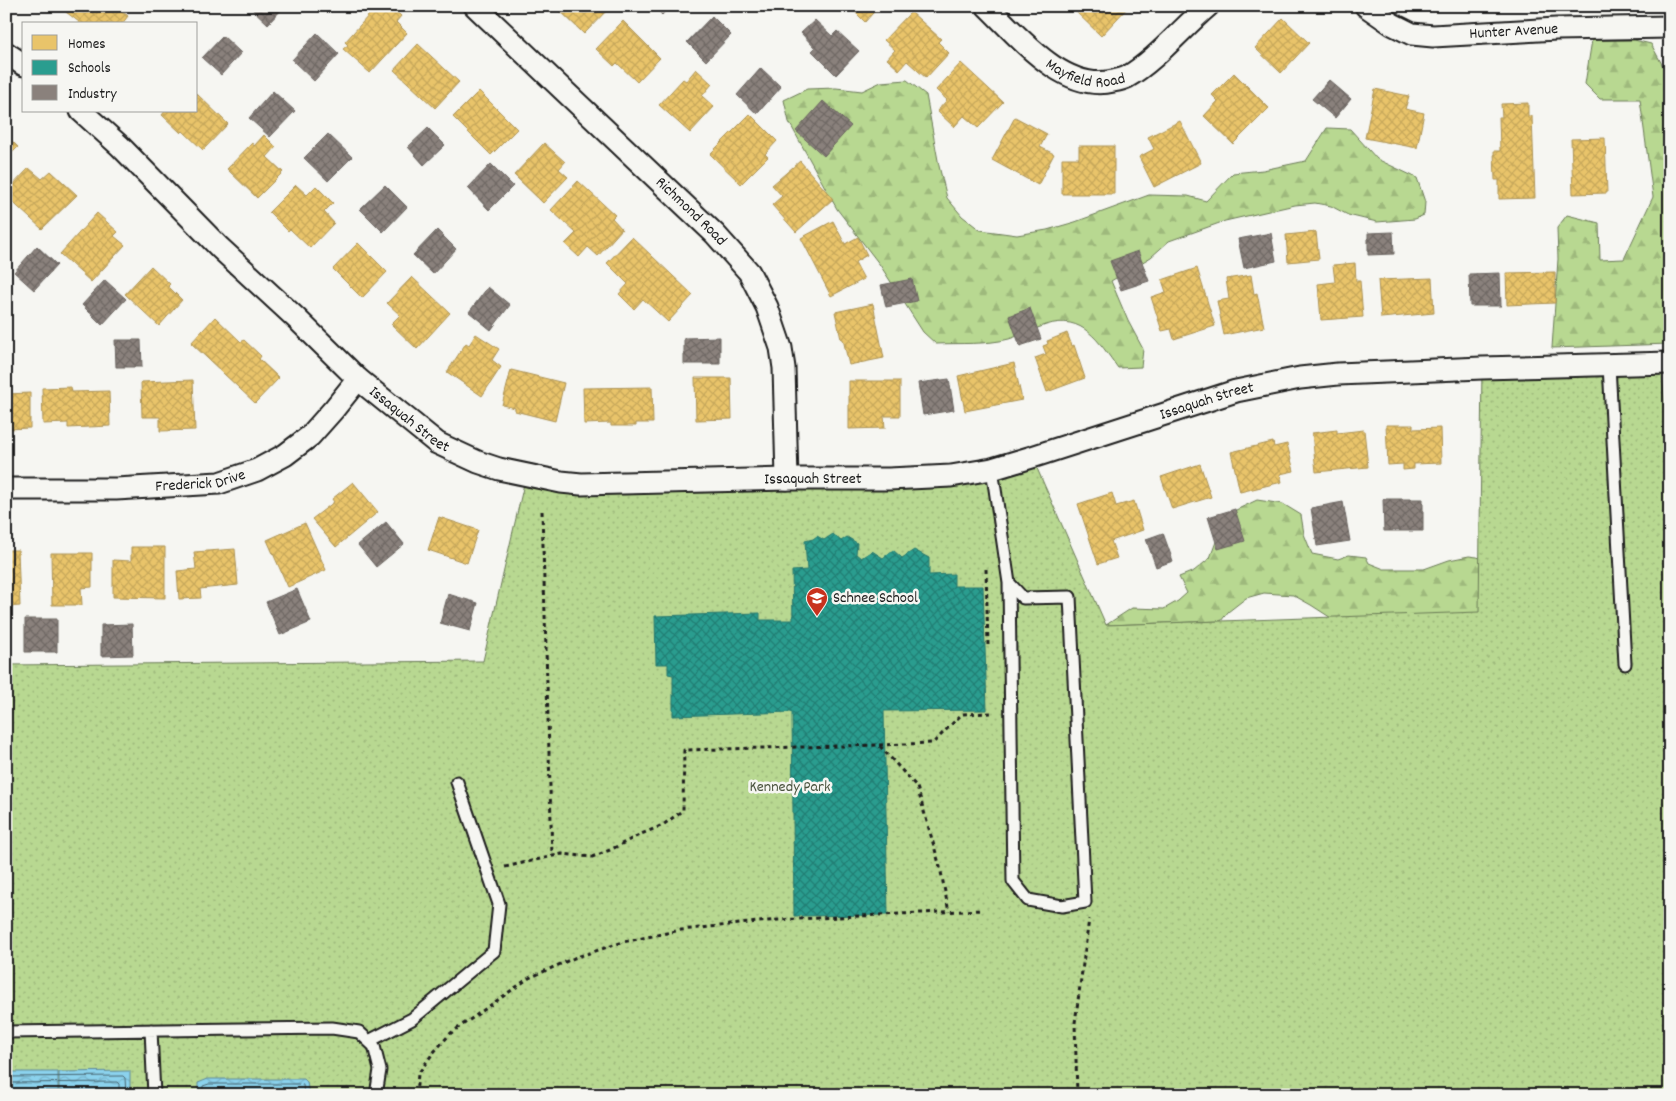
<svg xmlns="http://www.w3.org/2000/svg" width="1676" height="1101" font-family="Dekko,sans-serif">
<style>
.forest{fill:url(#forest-firs);stroke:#6a7a56}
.park{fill:url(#park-dots);stroke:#6a7a56}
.water{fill:url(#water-waves);stroke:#5f8999}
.homes{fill:url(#homes-cross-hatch);stroke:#ac9253}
.schools{fill:url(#schools-cross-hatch);stroke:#26766c}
.industry{fill:url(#industry-cross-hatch);stroke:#69635f}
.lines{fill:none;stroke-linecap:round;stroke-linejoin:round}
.shore{stroke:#486570;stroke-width:1}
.lane-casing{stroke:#1c1c1c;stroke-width:15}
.street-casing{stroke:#1c1c1c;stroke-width:25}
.path{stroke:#1c1c1c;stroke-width:3;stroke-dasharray:4 4;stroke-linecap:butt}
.lane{stroke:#f6f6f2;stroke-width:11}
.street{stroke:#f6f6f2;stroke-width:21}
.labels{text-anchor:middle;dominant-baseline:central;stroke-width:5;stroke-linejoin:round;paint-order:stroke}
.street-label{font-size:16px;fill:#1c1c1c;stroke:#f6f6f2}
.poi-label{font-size:16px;fill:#1c1c1c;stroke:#f6f6f2;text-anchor:start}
.park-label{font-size:16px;fill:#4b543f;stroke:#f6f6f2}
</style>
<defs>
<pattern id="forest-firs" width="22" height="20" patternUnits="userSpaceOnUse" patternTransform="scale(1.25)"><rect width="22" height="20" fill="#b8d891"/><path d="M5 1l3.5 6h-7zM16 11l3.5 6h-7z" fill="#9eb97c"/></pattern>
<pattern id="park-dots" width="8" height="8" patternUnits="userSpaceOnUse" patternTransform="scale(1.25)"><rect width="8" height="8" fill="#b8d891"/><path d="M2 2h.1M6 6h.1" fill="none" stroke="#9eb97c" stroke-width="1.8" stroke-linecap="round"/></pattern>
<pattern id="water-waves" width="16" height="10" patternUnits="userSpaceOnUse" patternTransform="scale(1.25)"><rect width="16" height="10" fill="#8bd2ed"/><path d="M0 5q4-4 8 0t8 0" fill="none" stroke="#77b4cb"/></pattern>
<pattern id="homes-cross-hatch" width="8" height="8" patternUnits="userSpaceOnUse" patternTransform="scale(1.25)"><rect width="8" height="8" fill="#e9c46a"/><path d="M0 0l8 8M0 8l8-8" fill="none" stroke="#c7a85b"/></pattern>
<pattern id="schools-cross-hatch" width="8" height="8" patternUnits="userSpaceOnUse" patternTransform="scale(1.25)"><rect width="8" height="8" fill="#2a9d8f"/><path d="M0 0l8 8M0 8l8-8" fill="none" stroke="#237f74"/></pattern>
<pattern id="industry-cross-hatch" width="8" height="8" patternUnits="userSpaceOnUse" patternTransform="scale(1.25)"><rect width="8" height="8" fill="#8a817c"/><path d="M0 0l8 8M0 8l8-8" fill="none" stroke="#706965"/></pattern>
</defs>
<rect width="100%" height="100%" fill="#f6f6f2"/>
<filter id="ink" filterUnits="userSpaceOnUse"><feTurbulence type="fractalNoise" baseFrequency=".02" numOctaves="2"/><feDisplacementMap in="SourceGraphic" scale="10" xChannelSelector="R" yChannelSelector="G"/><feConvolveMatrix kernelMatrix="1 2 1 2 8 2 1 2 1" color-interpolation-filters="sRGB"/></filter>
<g filter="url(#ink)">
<path class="forest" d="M1592,40H1634L1651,44L1670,79V344L1552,348L1558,259L1557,228L1567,215L1599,223L1600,260L1624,259L1653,197L1640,99H1600L1585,84Z
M907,80L926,95L939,166L947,198L962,216L980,230L1017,235L1047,230L1075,222L1149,195L1188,196L1206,201L1233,173L1263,170L1306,161L1327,128L1350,129L1377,159L1417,178L1425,202L1424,215L1415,219L1377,222L1348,215L1331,206L1315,203L1295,205L1225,221L1169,241L1151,257L1111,281L1128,321L1143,349L1141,367L1118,368C1099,342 1083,313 1046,325C1033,329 1022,335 1009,339C986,345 959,343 936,344L923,332L880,265L837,209L789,122L784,100L807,89L836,88L862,91L881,82Z
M1257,500L1283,504L1301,515L1304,534L1312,554L1338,559L1349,555L1366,557L1369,563L1384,569H1424L1449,560L1469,556L1477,557L1496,563L1485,608L1473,618L1353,632L1311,605L1293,595L1264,593L1246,598L1228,612L1221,621L1106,625L1132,608L1164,609L1178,601L1187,593L1179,577L1194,571L1210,558L1221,528L1236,510Z"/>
<path class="park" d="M1661,363L1670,461V1095H6V665L483,661L526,475L889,479L1032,457L1106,625L1479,612L1482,368Z"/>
<path class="water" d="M130,1071V1095H59V1072Z
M6,1072H58V1095H6Z
M208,1079H304L307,1082L309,1095H198V1083Z"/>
<path class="homes" d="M70,6H116L128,16L122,24H77L79,22L66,12Z
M377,6H390L401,16L396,22L407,33L370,73L343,49L348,45L345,42Z
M555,6H610V7L584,34Z
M849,6H879L865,22Z
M1080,6H1129L1101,36L1075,11Z
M911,12L941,39L938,42L949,53L926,78L907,61L899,70L887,59L895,50L884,40Z
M1283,18L1309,43L1281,73L1255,48Z
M623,21L660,58L637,82L617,63L614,66L596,49Z
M418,44L459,82L435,108L394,70Z
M961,63L1003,102L978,128L964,116L954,127L937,111L947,100L936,90Z
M696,69L712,84L702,96L714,107L690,133L659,105L683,79L686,81Z
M1234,73L1269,108L1233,144L1204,116L1218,101L1212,95Z
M1375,89L1409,96L1405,109L1424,113L1417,148L1365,138Z
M479,91L517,129L491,155L453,117Z
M196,93L228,124L203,150L183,131L181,133L162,115L165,111H196Z
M1528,103V116H1532L1535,198L1499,199V180H1495L1494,151H1500L1499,117H1502L1501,104Z
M750,114L777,141L765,154L768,157L741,184L710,154Z
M1015,117L1047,134L1040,147L1054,154L1038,185L992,160Z
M1180,121L1201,163L1154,187L1139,157L1154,149L1148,137Z
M6,132L9,135L8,137L18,147L6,159Z
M264,135L276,147L267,157L283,172L257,198L227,169L252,143L254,146Z
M1605,138L1607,193L1573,194L1571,139Z
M544,143L565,162L559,169L568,177L543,203L514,175Z
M1079,146H1114V194H1062V158H1079Z
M800,161L833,199L796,232L772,205L782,196L772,185Z
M29,168L42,179L51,171L77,195L42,229L6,196V192Z
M578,181L615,215L612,218L622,229L598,256L588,247L579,257L565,244L576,233L551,210Z
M296,185L307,195L316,186L333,203L324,212L334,223L310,248L290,229L288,231L269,212Z
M97,213L118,232L114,236L125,245L91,282L60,254Z
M833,221L845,244L858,237L867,255L855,262L864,279L831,296L801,238Z
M1316,232L1319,259L1288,262L1286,235Z
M632,237L693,295L668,322L643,299L634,309L619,294L628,284L607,263Z
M358,243L387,272L362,298L333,269Z
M1355,263L1356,281H1360L1363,317L1321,320L1318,284L1335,282L1333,265Z
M151,266L170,284L168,286L182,300L159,326L125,294Z
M1197,268L1215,326L1174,339L1171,329L1162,331L1151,297L1166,292L1162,280Z
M1555,272V303L1507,305L1506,273Z
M1251,275L1254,294L1257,293L1264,327L1224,335L1217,301L1229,299L1226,279Z
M412,277L450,313L417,349L391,324L400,315L387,303Z
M1432,278L1434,313L1381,318L1378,280Z
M873,304L884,358L849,365L843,339H841L835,312Z
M215,317L241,342L244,340L261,356L259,359L279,378L255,403L191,343Z
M1067,333L1072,346L1074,345L1085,378L1047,392L1035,358L1046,354L1043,346L1048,344L1047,341Z
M476,334L499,349L492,360L501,367L482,396L447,372L466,343L469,345Z
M1014,363L1022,400L965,411L958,376Z
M511,370L564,383L555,421L515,411V408L502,405Z
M695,378H731L732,419L696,420Z
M193,380L195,430L160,431V417H142L141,382Z
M849,381H900V416H884L885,428L849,429Z
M71,387L72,392L109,391L110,426L68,428V423L43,424L42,388Z
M652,387L653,423H636V426H611V423L584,424L583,388Z
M30,393V428L6,429V394Z
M1386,425H1413V429L1440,428L1441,463L1414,464V469L1403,470V464L1388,465Z
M1337,430V433L1364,430L1368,467L1316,472L1312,433Z
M1273,442L1274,447L1287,444L1294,471L1280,474L1282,482L1240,492L1231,452Z
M1200,464L1211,497L1172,509L1161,477Z
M353,482L378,512L336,547L312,519L334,502L332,499Z
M1112,493L1116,506L1134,501L1143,530L1111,541L1117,558L1098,564L1078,504Z
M439,517L478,530L467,563L428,550Z
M305,523L326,570L288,587L267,540Z
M131,547H165V598L113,597V560L131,561Z
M235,549L238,585L200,589L201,598L179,599L177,571L196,569L194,552Z
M6,550H18L20,606L6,607Z
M51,553H92V587L81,588L82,605H52Z"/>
<path class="schools" d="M833,534L841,541L847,537L857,543L856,554L861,558L872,551L883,558L893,550L902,558L914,550L929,558V575L954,574V586H983L987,710L884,711L888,915L794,916L792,712L673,716V675L668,674V664H656L655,616L760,613V620H793L792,571L807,570L805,541L813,539L817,536L824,540Z"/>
<path class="industry" d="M249,6H285L268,24Z
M653,6H670L662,15Z
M712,16L731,35L706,61L687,42Z
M815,20L832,36L837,31L859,51L836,75L812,51L815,48L801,33Z
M317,33L339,54L314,81L292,60Z
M223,36L241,53L221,75L202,58Z
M761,68L781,87L757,114L737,95Z
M1329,80L1351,99L1335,118L1312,99Z
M273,91L295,111L270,137L249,118Z
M823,101L851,126L824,156L796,131Z
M428,128L445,145L424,165L408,147Z
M328,134L352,157L328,181L304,158Z
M491,164L513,186L489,210L468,188Z
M385,185L407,207L383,232L360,209Z
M437,230L456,249L433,274L413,255Z
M1393,232L1394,254L1368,255V233Z
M1271,233L1276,261L1244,268L1238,239Z
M37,246L57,265L34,290L14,272Z
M1138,251L1149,281L1121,290L1110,261Z
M1500,273L1501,306H1470L1469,274Z
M912,279L917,301L886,307L881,285Z
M105,280L126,299L102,325L82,305Z
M488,287L510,305L491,330L469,312Z
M1030,308L1041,339L1020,346L1009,316Z
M720,337V364H684V338Z
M115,340H141L142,367H116Z
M949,379L954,410L923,415L918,383Z
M1383,499H1423V531H1384Z
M1343,502L1350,541L1317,546L1311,508Z
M1235,509L1245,541L1218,549L1208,517Z
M386,522L404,544L376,567L358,545Z
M1163,533L1173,561L1156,567L1146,539Z
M297,589L311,622L280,635L266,602Z
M448,594L478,603L470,631L440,623Z
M25,619H57V652H25Z
M132,624L133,655L101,656V625Z"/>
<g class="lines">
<path class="shore" d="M6,1077L123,1076L125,1078L126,1095
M6,1083L117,1082L119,1084V1095
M6,1091L109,1090L111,1091L112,1095
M203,1095V1086L209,1084H298L303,1085L304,1095
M209,1095L211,1090H295L297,1091L298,1095"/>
<g class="lane-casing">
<path id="lane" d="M1609,365L1625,664
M992,469L1009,583L1013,881L1028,900L1062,906L1085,902L1070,597L1023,598L1009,583
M151,1030L154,1095
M6,1032L332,1028L359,1032L374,1046L380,1070L376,1095
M369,1041L412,1019L494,951L499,904L457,782"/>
</g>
<g class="street-casing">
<g id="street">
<path id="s1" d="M475,6L715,234L749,272L767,307L781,348L784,368L787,479"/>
<path id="s2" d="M987,6C1019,37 1064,93 1113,81C1118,80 1123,79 1127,77C1156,60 1182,28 1208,6"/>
<path id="s3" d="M1366,6L1392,24L1412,34L1433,36L1556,29L1670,27"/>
<path d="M6,53L24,65"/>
<path id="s4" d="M81,111L120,146L220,248L296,318L358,379L437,443L478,462L499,469L561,482L581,484L787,479H889L951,476L992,469L1032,457L1236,391L1300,378L1338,374L1482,368L1670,363"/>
<path id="s5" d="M6,489H116L219,483L257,470L285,455L310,436L334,409L358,379"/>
</g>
</g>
<path class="path" d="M542,511L552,856
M986,569L988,645
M879,745L933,743L962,714L991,713V711
M505,867L562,854L592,857L610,850L639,835L663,825L683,810L684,750L879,745L917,787L940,867L949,912
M416,1095L418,1074L433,1053L451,1033L529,978L574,958L623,942L681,930L778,920L982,910
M1077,1095L1075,1023L1089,919"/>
<use href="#lane" class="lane"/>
<use href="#street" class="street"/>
</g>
</g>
<defs>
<g id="school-pin" transform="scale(1.125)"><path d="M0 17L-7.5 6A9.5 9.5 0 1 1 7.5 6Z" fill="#c8321e" stroke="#f6f6f2"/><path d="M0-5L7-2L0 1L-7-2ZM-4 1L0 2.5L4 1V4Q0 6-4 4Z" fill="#fff"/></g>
</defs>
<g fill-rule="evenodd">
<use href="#school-pin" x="817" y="598"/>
</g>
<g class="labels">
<g class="street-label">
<text stroke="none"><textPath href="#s3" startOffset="156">Hunter Avenue</textPath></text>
<text stroke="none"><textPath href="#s2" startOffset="124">Mayfield Road</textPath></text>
<text stroke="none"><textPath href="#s1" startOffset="298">Richmond Road</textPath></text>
<text stroke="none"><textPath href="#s4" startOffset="1275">Issaquah Street</textPath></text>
<text stroke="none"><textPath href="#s4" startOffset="451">Issaquah Street</textPath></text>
<text stroke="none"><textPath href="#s5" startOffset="195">Frederick Drive</textPath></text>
<text stroke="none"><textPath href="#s4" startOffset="870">Issaquah Street</textPath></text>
</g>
<g class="poi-label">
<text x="833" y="598">Schnee School</text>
</g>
<g class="park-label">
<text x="790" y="787">Kennedy Park</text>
</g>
</g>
<rect width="1676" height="1101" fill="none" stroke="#f6f6f2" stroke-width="25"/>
<rect x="12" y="12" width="1651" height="1076" fill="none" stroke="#1c1c1c" stroke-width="2" filter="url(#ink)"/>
<rect x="22" y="22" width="175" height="90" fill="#f6f6f2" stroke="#9f9f9c"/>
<rect x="32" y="35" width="25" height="15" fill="#e9c46a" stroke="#9f9f9c"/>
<text x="68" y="48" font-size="15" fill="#1c1c1c">Homes</text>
<rect x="32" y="60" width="25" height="15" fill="#2a9d8f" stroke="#9f9f9c"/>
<text x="68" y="72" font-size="15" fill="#1c1c1c">Schools</text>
<rect x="32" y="85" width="25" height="15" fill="#8a817c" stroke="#9f9f9c"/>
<text x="68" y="98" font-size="15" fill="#1c1c1c">Industry</text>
</svg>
